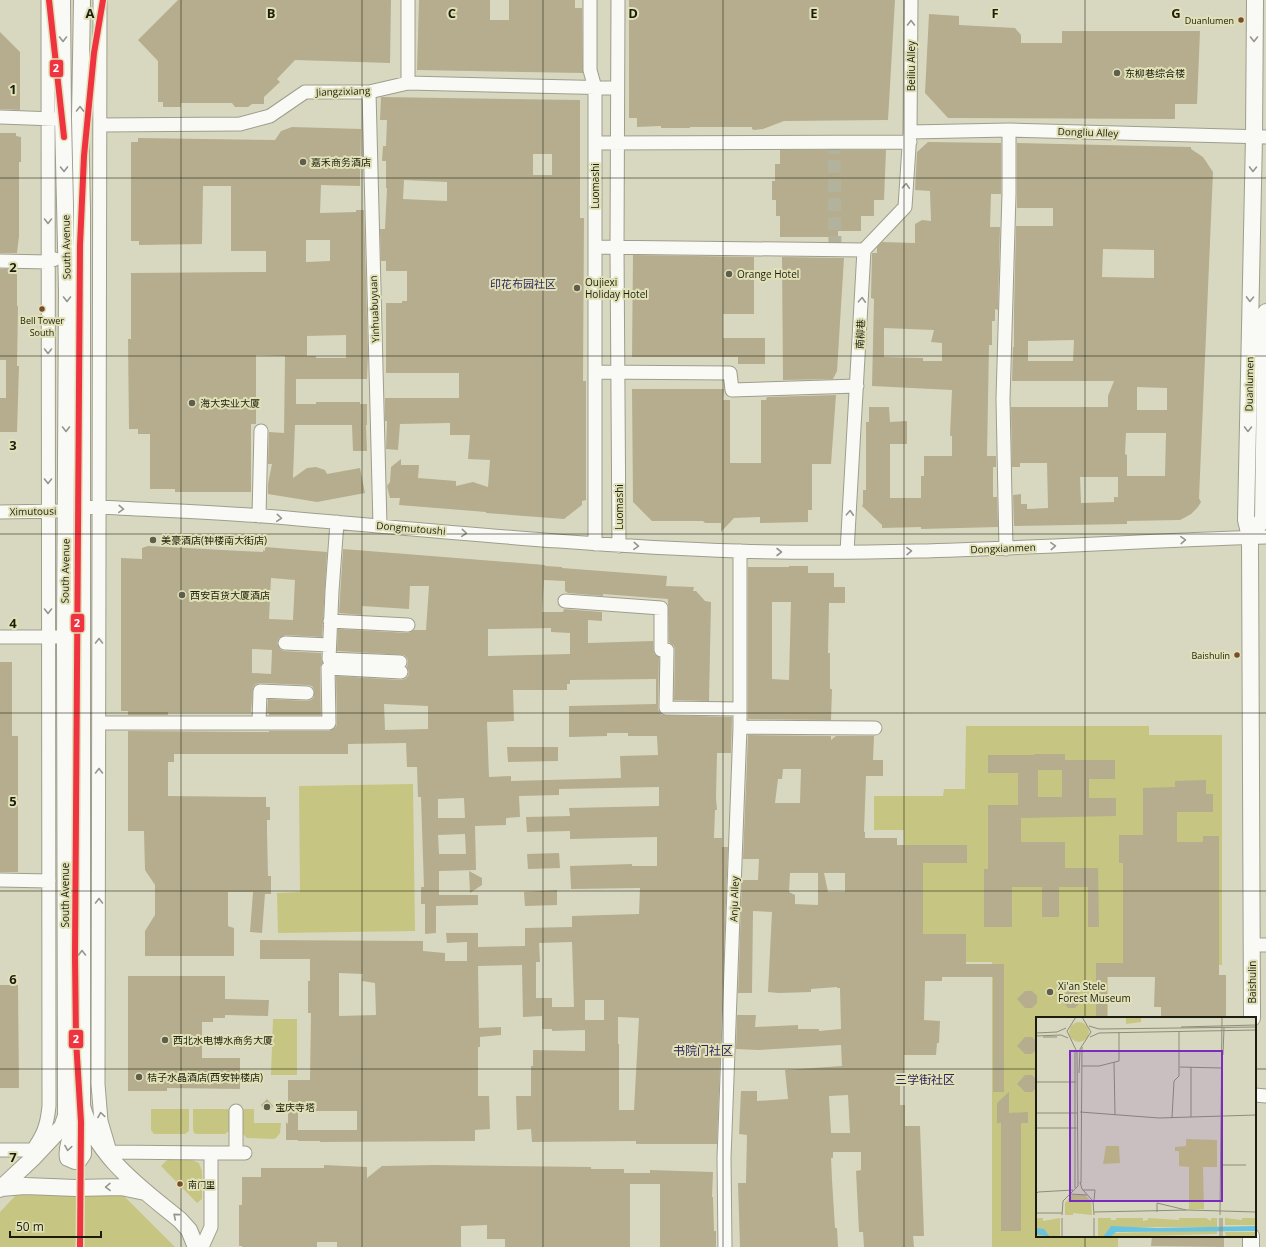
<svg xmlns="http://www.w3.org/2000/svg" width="1266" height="1247" font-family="'Open Sans','Noto Sans SC',sans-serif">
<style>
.green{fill:#c6c581}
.building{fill:#b5ad8e;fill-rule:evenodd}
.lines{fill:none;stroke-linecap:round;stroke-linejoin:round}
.minor-tunnel{stroke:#b3b39d;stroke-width:13;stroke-dasharray:13 6;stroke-linecap:butt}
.minor-casing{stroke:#9e9e8c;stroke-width:15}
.major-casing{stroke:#9e9e8c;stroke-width:18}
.minor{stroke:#f9f9f6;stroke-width:13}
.major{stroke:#f9f9f6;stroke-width:16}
.metro-1-casing{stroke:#e1e1b8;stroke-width:9}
.metro-1{stroke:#ef3340;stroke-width:6}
.oneway{stroke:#96968d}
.grid{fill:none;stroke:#1d1d0d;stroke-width:1;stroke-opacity:0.55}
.bus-dot{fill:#7a4b2a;stroke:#e1e1b8;stroke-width:1.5}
.poi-dot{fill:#5e5e4c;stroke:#e1e1b8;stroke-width:1.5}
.labels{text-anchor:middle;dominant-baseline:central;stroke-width:4;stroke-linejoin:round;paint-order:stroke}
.bus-label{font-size:9px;fill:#1d1d0d;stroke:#e1e1b8;text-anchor:end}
.street-label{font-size:10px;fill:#1d1d0d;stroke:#e1e1b8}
.poi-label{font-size:10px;fill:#1d1d0d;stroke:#e1e1b8;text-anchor:start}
.neighbourhood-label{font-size:11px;fill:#2f245f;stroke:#e1e1b8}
.quarter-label{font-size:12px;fill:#2f245f;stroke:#e1e1b8}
.inset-road{fill:none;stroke:#8d8d79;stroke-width:1}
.view{fill:#7b2cbf;fill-opacity:0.15;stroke:#7b2cbf;stroke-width:2}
.inset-edge{fill:none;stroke:#1d1d0d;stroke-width:2}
.grid-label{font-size:13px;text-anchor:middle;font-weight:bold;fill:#1d1d0d;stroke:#e1e1b8;stroke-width:4;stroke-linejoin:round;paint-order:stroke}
.line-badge{stroke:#e1e1b8;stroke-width:1.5}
.badge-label{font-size:11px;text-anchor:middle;font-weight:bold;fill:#fff}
</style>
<rect width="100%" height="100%" fill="#d8d8c1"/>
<path class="green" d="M966,726H1149V735H1222V965H1144L1108,963V1018H1037V1236H1118V1247H992V962H966V953H904V830H874V796H943L944,789H965Z
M413,784L415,931L278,933L277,893L300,892L299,786Z
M273,1019H297V1075H271Z
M151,1109H189V1131L185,1134H154L151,1130Z
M193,1109H229V1131L225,1134H197L194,1133L193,1130Z
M242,1109H254V1123H281L280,1133L276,1138L273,1139L247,1138L242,1133Z
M167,1160H192L199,1163L202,1171V1199L197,1203L161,1166Z
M16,1195L124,1196L175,1247H0V1212Z"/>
<path class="building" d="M178,0H391L390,63L295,60L277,79L280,82L264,97V104H252L248,107H235L232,103H181V107H163V102H158V61L138,40Z
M419,0H490V20H509V0H575V8H582L583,73L417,70Z
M629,0H895L888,120L784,121L763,129L754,130L752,129V127H690V128H661V126L637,127V118H629Z
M929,14L959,16V25L1015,28L1021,35V43H1062V31H1200L1197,104H1175V119L948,118L925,93Z
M0,32L20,52V110L0,109Z
M381,97L580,100V218H584L583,381H586V500L582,501V505L564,519L486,513V512L399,505L400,498H390L387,486L390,482L391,467L401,459V465H419L418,478L456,481V486L473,482L488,487L490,460L468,459L470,435H450V423L400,424L398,450L386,449L387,421H385V398H459V373H386V303H402V301H407V271H386V261H381L380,229H385L387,188H386V161H382L383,146H386L387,120H380ZM533,154H552V175H533ZM404,180L447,182V201L403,199Z
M292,127L361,129L360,186L321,185L320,213L356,212V210H364L368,355L367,379H296V404H316V402H360V404H367V425H366L367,451H353L352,425H295L293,478L307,468L316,467L325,470L327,474L360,468L365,493L317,502L268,494V484L272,464H268L269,432L284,433L285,356L256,355V424H251V492H175V489H150V434H138V429H129L128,339H131V273L266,272V251H231V186H203L202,244L139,245V241H131V142H138V138L275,140L281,131ZM306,240H330V261L306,262ZM346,335V358H316V356H307V336Z
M0,133H16V136L21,137V162H19V236L17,253H0Z
M928,142L1001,143V194H991L990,227H1000L998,310L995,309V321H992V345H989L987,456H996V467H993V497H997L998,527L921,529V527L882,528V525L862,506L863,504V490H866V422H869V407H889L890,422L907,421V444H890V498H921V476H924V456H952V436H950L952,390L872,386L874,299L871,298L872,253H877V247L882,242L915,243V224L922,220L931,221L930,191L915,190L917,152ZM884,328L934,330L931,342L942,343V361H923V358L884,357Z
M1017,143L1191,147V149L1203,157L1213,172L1199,498L1201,502L1198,507L1191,514L1184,518L1180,520L1127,521V524L1014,526L1013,495L1021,494V504H1027V509L1048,508L1047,463H1020V467H1012L1011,407H1108V396L1114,381H1012L1013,347H1014V310L1016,226H1053V208H1017ZM1103,249L1154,250V278L1102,277ZM1074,340L1073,361H1028V341ZM1137,387L1167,388V410H1137ZM1126,433H1166L1165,476H1127V455L1125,454ZM1080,477H1118V497H1114V502L1081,503Z
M780,150H886L884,200H874V216H861V231H838V237H780V216H776V200H772V181H775V164H780Z
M633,255L754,257V314H723V338H765V364H738V357H632Z
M782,257L844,258L837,371L833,379L783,380Z
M0,269H17V306H18L17,366H19L17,432H0V398H6V360H0Z
M632,389H724L723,400H730V463H761V400H766L767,397L836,395L831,464H812V510H808V522L760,523V517L734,518L721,532V523H705L703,521H652L633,502Z
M148,546L263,552V550L265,551V547L327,552L322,637L285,635L279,638L277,643L280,649L284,651L321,653L322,663L320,668L321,715H269V713H267L268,699L307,701L311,700L314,697V690L312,686L307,685L260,683L256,684L253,687L251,712H168V715H128V711H121V558L142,559V548ZM271,578L295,580L293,620L269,619ZM252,649L272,650L271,674L252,673Z
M343,549L545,565V566L562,567V568L667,576L666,586L694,587L693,591H696L705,601L711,602L709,701L674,700L675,650L674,646L669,642L668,599L603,594V596L568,593L565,591V581L544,580L542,612H563L564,609L602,612V621L588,620V643L653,641L654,654L659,657L658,708L659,712L662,715L732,717L731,753H717L716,798L717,810H715L714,838H722V847H728L717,1144H636V1141L532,1142L531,1129L517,1130L516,1096H531V1066H533V1050L585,1051V1030L552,1031V1029H542V1016L523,1017L522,965L478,966L479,1028L501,1027V1035L480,1037V1047H478V1096H489L490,1129L475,1130V1141L320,1142V1141H298V1140H286V1122L288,1124V1080H310L311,1013H308V981H310V959H260V940L423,941V951L445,953V961H467V942L447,943L446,933H478V947L525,946V928L572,927V916L639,914L640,888L571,889L570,866L632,864V866H657V837L570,839V831L527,832L526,817L570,816L569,808L659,806V787L559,789V795L519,796L520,817L506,818V825L475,826L476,870L439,871V895H478V905L436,906V933L425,934V904H421V887H424L421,797H418L417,767H407L406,743L348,744V754H174V762H168V796L266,797V807H270V820H267V832L268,876H271V894H265L262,933L250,932L253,892H228V926L234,928V956H145V931L155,915V885L145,870L144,831H128V731L269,732V731H329L336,727L337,723L336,676L401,680L405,679L408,676L409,672L407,667L408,662L407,658L404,655L337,651L338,629L408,633L414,630H426L429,586H410L409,609L362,606V615L339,613ZM551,628V632L570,633V654L488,656V629ZM656,679V704L569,706V737L607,736V733H628V736H657L658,755L620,756L621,778L511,781V776L489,777L487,722L514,721L513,690H567V684H570V680ZM384,704L428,706V729L385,730ZM464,798L465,818H438V799ZM465,834L466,854H439L438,835ZM572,942L574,1007H552V998H536V962H540L539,943ZM339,973L363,974L362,981L375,983L376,1015L339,1016ZM585,1000H604V1020H585ZM618,1017L639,1018L634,1110H619V1044H618ZM298,1111H357V1130H298Z
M789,566H808V573H834V587H845V603H829L828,653H830V689H832L831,720L748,719V567H789ZM772,602H791L789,680L772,679Z
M0,662H12V736H18V872H0Z
M748,735L831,736V740L836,736H874L873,760H883V776H866L864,832H865V838H897V845H967V863H923V934H966V964H1004V1092H993V977H942V981H925L924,1020L940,1021L939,1043H937L936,1055H904V1084H900V1105H905V1126H920L924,1236H913L914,1247H864L863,1232H859L856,1171L861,1170V1152H833V1158H831L832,1180L835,1228H837L838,1247H740L738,1183H746L747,1135L739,1134L741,1091H757V1101L788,1099L785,1070L842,1066L841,1045L759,1050L736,1049L737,1015H756L755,1027L798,1025V1029H819V1031L841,1029L840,988H837V987L811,989V992L778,993L768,992L772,912L753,911L752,993H738L742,880H758L759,859H743ZM783,769H801L800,803H775L778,779H782ZM790,873H818V905L795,904V895L789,892ZM824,873H845V892H828ZM848,1095L850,1133H831L829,1096Z
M507,747H558V761L508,762Z
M1034,754H1065V760H1115V779H1089V798H1116V816L1021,818V842H1065V868H1098L1099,927H1088V887H1059V917H1042V887H1012V927H984V869H988V805H1018V773H988V755H1034ZM1038,770H1062V797H1038Z
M1206,780V794H1213V812H1177V842H1203V836H1219V975H1226V1018H1161V1007H1154L1155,977H1107V1018H1096V963H1123V863H1119V835H1143V788L1175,787V781Z
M559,853L560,868L528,869L527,854Z
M469,871L482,878V885L470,893Z
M557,890V905L525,906L524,892Z
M128,976H225V999L269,1000L268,1016L225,1015V1018H213V1022H202V1058H240V1089L167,1088V1091H128Z
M0,985H18L19,1088H0Z
M1025,991H1032L1037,996V1003L1032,1008H1025L1017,999Z
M1068,991H1075L1084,999L1075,1008H1068L1063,1002V996Z
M1025,1037H1032L1037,1042V1049L1032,1054H1025L1017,1046Z
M1025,1075H1032L1037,1080V1087L1032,1092H1025L1017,1084Z
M1009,1092V1113L1028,1112V1123H1021V1231H1001V1123H997V1103Z
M267,1099L273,1106L270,1111H267L263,1109L261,1105Z
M324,1165L367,1167V1178L382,1166L434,1165L591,1167V1169H624V1173H650V1170L713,1172L712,1197H713L714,1231H716V1247H660V1184H630V1247H505V1239H487V1225L461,1226V1247H337V1242H317V1247H242V1246H239V1205H242V1177H261V1168H324Z
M1152,1236H1224V1247L1151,1246Z"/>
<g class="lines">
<path class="minor-tunnel" d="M834,141L835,250"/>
<g class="minor-casing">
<path id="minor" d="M100,0L98,1084L101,1121L111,1155
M590,0V70L595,88V544
M618,0L617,248L619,546
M408,83V0
M369,92L380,526
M0,117L55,119
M100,125L240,124L270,116L305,92H369L408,83L617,88
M910,132L1009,130L1266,137
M595,143L910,142
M595,247L864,250
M0,261L48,262L55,259
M595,372L730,373L732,390L857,386
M82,508L99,507C154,510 209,512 263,516C421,529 579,546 738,551C914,557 1090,542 1266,537
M0,512L56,511
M259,516L261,431
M337,522L332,591L329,659L400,662
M1006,549L1003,399L1009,194V130
M847,552L864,250L905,207L910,132L911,0
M565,601L661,608V650H667L666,708L740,709
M330,621L408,625
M0,637H56
M285,643L329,645
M99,723H329L328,668L401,672
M259,723L260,691L307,693
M740,727L875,728
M0,880L49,881
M1252,945H1266
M1255,1095L1266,1096
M236,1111V1153
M103,1148L110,1152L211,1153V1227L202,1247
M0,1150H38
M211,1153H245
M30,1154C43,1136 47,1127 49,1106L48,0
M725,1247L724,1158L740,727V551"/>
</g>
<g class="major-casing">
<path id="major" d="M82,0L80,118L82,209V1106C96,1157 141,1188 180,1220L189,1230L196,1247
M1250,537L1263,519L1266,312
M1252,1018L1250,537L1246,520L1254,137L1255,0
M69,1111C71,1119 73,1127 71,1135C70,1143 66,1149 68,1158L75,1161L79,1160L83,1154L82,1115
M1,1188L25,1186L76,1188L121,1187L145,1192
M0,1189L32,1159L62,1127L66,1116L65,637L67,290L63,118L62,0
M1251,1247V1236"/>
</g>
<use href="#minor" class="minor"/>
<use href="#major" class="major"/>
<g class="metro-1-casing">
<path id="metro-1" d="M49,0L64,137
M80,1247L81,1122L76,1040L75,956L80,245L84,156L94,53L103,0"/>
</g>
<use href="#metro-1" class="metro-1"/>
</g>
<defs><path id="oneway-chevron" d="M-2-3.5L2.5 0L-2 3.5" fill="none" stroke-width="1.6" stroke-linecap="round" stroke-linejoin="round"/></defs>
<g class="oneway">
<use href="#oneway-chevron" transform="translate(911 23) rotate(-90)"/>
<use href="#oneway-chevron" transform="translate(63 39) rotate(90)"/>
<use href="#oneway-chevron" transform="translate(1254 39) rotate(90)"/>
<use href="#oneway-chevron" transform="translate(80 109) rotate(-89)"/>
<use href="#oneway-chevron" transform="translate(64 169) rotate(89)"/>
<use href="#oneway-chevron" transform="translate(1253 169) rotate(91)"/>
<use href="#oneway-chevron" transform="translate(906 186) rotate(-86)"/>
<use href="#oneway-chevron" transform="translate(48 221) rotate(90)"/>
<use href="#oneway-chevron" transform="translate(67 299) rotate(90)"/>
<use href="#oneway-chevron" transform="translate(1250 299) rotate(91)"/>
<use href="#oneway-chevron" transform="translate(862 300) rotate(-87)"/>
<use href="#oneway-chevron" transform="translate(48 351) rotate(90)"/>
<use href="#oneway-chevron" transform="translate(66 429) rotate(90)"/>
<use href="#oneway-chevron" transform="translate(1248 429) rotate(91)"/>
<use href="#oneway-chevron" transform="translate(48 481) rotate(90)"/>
<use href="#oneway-chevron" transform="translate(121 509) rotate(3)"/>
<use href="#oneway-chevron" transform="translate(850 513) rotate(-87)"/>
<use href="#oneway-chevron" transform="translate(279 518) rotate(5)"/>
<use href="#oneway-chevron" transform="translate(464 533) rotate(5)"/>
<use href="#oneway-chevron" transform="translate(1183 540) rotate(-3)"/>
<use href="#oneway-chevron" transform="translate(636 546) rotate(3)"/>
<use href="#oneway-chevron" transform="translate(1053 546) rotate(-3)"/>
<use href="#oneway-chevron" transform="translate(909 551) rotate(-1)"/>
<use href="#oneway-chevron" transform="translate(779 552)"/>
<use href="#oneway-chevron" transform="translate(48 611) rotate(90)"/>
<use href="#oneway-chevron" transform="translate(99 641) rotate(-90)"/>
<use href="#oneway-chevron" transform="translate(99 771) rotate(-90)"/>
<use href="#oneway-chevron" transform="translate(99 901) rotate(-90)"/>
<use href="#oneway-chevron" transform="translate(82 953) rotate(-90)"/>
<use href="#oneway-chevron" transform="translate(101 1115) rotate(-99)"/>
<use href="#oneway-chevron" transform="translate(68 1148) rotate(99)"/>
<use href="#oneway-chevron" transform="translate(108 1187) rotate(179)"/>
<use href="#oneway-chevron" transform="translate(176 1216) rotate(-140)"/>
</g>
<path class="grid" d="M181,0V1247M362,0V1247M543,0V1247M723,0V1247M904,0V1247M1085,0V1018M0,178H1266M0,356H1266M0,534H1266M0,713H1266M0,891H1266M0,1069H1037M1255,1069H1266M1085,1236V1247"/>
<g class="bus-dot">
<circle cx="1241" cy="20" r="3.5"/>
<circle cx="42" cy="309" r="3.5"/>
<circle cx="1237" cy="655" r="3.5"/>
<circle cx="180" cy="1184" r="3.5"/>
</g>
<g class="poi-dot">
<circle cx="1117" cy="73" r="4"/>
<circle cx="303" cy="162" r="4"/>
<circle cx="729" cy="274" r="4"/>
<circle cx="577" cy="288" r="4"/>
<circle cx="192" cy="403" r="4"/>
<circle cx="153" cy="540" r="4"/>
<circle cx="182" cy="595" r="4"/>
<circle cx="1050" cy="992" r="4"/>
<circle cx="165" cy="1040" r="4"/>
<circle cx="139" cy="1077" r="4"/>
<circle cx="267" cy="1107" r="4"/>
</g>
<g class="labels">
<g class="bus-label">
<text x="1234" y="20">Duanlumen</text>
<text x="42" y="320" text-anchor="middle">Bell Tower<tspan x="42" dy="12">South</tspan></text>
<text x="1230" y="655">Baishulin</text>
<text x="188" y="1184" text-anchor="start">南门里</text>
</g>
<g class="street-label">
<text transform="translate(911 66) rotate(-90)">Beiliu Alley</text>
<text transform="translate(343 91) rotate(-2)">Jiangzixiang</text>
<text transform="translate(1088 132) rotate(2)">Dongliu Alley</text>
<text transform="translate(595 186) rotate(-90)">Luomashi</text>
<text transform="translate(66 247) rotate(-91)">South Avenue</text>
<text transform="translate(374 309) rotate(-92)">Yinhuabuyuan</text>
<text transform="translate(860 334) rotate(-87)">南柳巷</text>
<text transform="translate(1249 384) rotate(-89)">Duanlumen</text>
<text transform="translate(619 507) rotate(-90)">Luomashi</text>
<text transform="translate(33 511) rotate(-1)">Ximutousi</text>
<text transform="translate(411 528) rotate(5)">Dongmutoushi</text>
<text transform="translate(1003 548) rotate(-2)">Dongxianmen</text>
<text transform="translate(65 571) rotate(-89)">South Avenue</text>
<text transform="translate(65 895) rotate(-90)">South Avenue</text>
<text transform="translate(734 899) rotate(-88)">Anju Alley</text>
<text transform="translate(1252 982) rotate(-90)">Baishulin</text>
</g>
<g class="poi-label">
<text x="1125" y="73">东柳巷综合楼</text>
<text x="311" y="162">嘉禾商务酒店</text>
<text x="737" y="274">Orange Hotel</text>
<text x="585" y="282">Oujiexi<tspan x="585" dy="12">Holiday Hotel</tspan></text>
<text x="200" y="403">海大实业大厦</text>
<text x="161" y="540">美豪酒店(钟楼南大街店)</text>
<text x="190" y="595">西安百货大厦酒店</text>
<text x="1058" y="986">Xi'an Stele<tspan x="1058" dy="12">Forest Museum</tspan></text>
<text x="173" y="1040">西北水电博水商务大厦</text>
<text x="147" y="1077">桔子水晶酒店(西安钟楼店)</text>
<text x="275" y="1107">宝庆寺塔</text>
</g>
<g class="neighbourhood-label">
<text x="523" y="283">印花布园社区</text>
</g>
<g class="quarter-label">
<text x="703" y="1050">书院门社区</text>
<text x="925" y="1079">三学街社区</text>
</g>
</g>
<g transform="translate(1036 1017)">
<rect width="220" height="220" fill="#d8d8c1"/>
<path d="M90,0H105V5L90,7ZM33 15a10 10 0 1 1 20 0a10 10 0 1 1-20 0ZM150,122L181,123V150H167L168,192H153V150L143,149V134H139V130L150,129ZM70,129H83L84,146L67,147ZM36,178H49L55,184L56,198L37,196V198H29V186ZM0,201H7V204L24,201V220H0ZM62,201H75V203H80V201H107V204L112,203V201L143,203V201H170L175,204V201H181V210H75L67,220H62ZM189,201L206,203V201H220V208H189ZM181,213V217L74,220L78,216ZM189,215H220V219L190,220Z" fill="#c6c581"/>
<path d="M75,209L121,211L220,209V214L80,215L74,220H67ZM0,211L8,212L14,220L0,217Z" fill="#67c3de"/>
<path class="inset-road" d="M53,9L63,12L220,10M145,10L220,8M0,16L21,15L30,11M0,19L25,18L32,21M7,20H21M54,20L63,16L220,13M187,38L188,11M78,45L79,98M46,49H63L83,44V16M144,50L185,51M43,56L44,32L55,15L46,0M0,65H40M44,95L123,101L220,98M0,96H41M155,100V50M136,101L138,64L143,59V14M0,111H41M185,148H210M44,165L46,172L57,184L58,198M45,166L46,30M39,171V34M47,173H59L58,184M0,177L2,175L37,173M34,177L51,178M58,195L152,193L220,195M121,195V186L150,193M0,196H26M26,198L27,184L42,169L41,35L31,14L40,0M184,198L186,0M26,201V220M184,201V220M186,201V219M58,220V201M137,220H204"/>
<path class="view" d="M34,34H186V184H34Z"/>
<rect width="220" height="220" class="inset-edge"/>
</g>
<g class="grid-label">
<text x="90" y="18">A</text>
<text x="271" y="18">B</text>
<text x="452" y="18">C</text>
<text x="633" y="18">D</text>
<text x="814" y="18">E</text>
<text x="995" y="18">F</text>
<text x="1176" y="18">G</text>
<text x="13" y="94">1</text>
<text x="13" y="272">2</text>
<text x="13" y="450">3</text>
<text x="13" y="628">4</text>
<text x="13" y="806">5</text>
<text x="13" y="984">6</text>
<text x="13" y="1162">7</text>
</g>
<g class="line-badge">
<rect x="49" y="59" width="15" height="19" rx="4" fill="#ef3340"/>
<rect x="70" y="613" width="15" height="20" rx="4" fill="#ef3340"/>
<rect x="68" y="1029" width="16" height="20" rx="4" fill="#ef3340"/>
</g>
<g class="badge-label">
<text x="56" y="72">2</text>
<text x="77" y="627">2</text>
<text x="76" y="1043">2</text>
</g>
<path d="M10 1231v6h91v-6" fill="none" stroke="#1d1d0d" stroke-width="2"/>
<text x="16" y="1231" font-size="12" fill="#1d1d0d" stroke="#e1e1b8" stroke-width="3" paint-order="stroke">50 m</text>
</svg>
